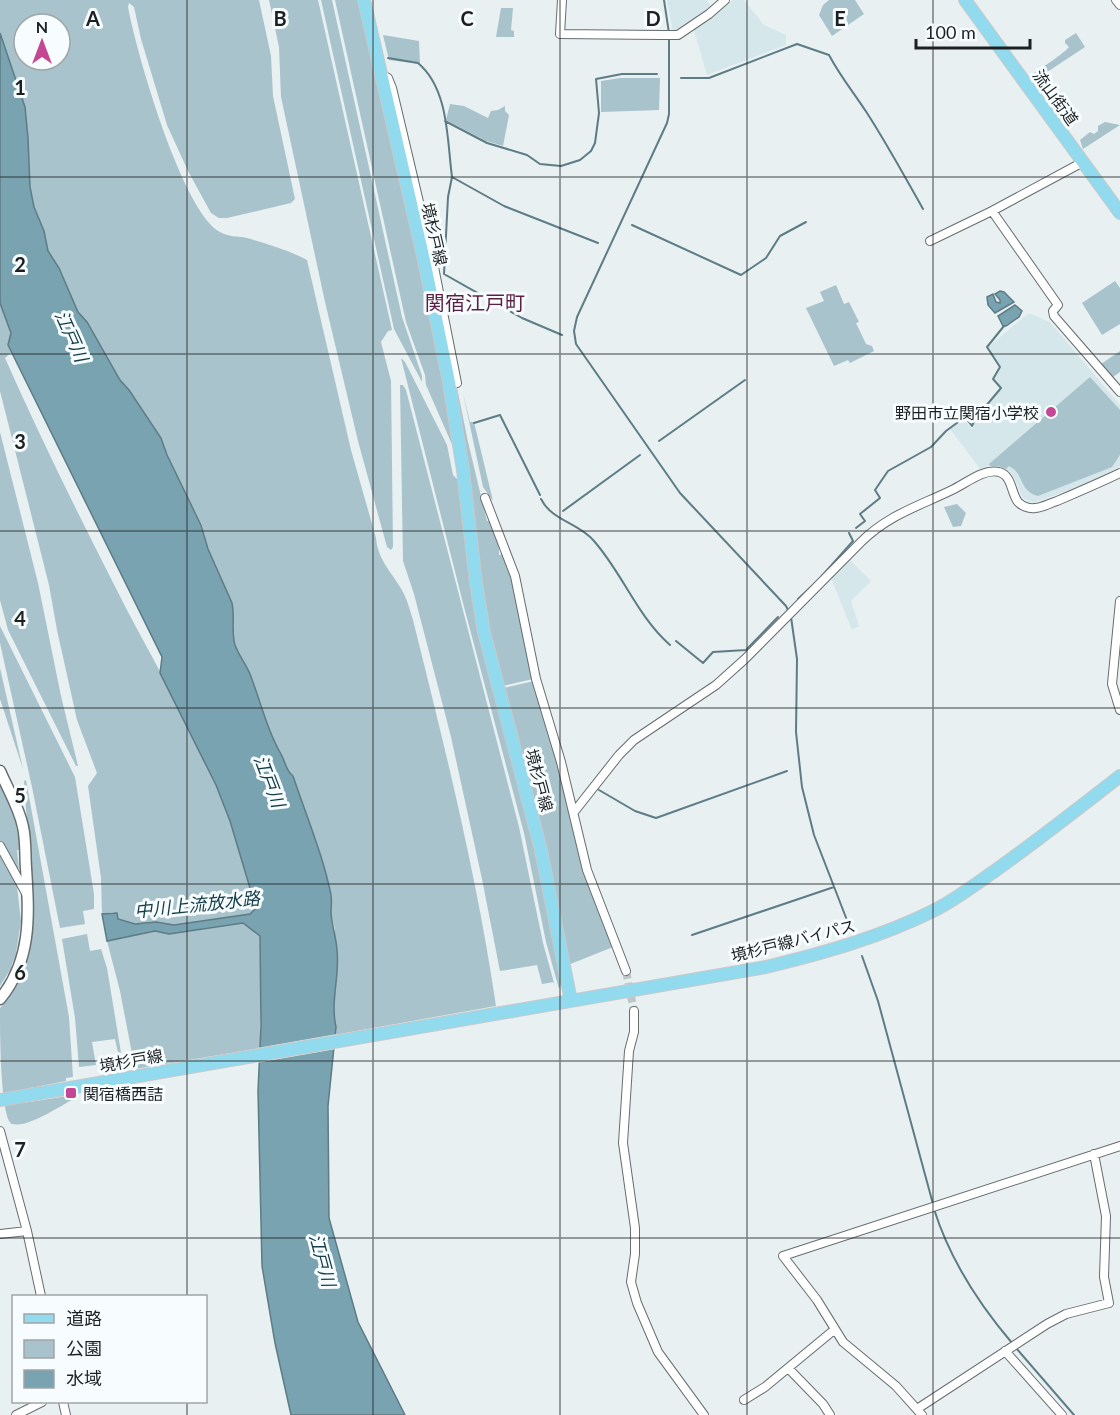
<svg xmlns="http://www.w3.org/2000/svg" width="1120" height="1415" font-family="Lato,'Noto Sans JP',sans-serif">
<style>
.built{fill:#d6e7ec}
.green{fill:#a8c3cb;fill-rule:evenodd}
.water{fill:#79a3b0;stroke:#5d7c85;stroke-width:1.5}
.pier{fill:#e8f0f2}
.lines{fill:none;stroke-linecap:round;stroke-linejoin:round}
.stream{stroke:#5d7c85;stroke-width:2}
.street-tunnel{stroke:#bfc6c8;stroke-width:8;stroke-dasharray:8 4;stroke-linecap:butt}
.street-casing{stroke:#666d6f;stroke-width:10}
.secondary-casing{stroke:#666d6f;stroke-width:13}
.primary-casing{stroke:#c9c9ca;stroke-width:14}
.street{stroke:#fff;stroke-width:8}
.secondary{stroke:#fff;stroke-width:10}
.primary{stroke:#92daee;stroke-width:12}
.grid{fill:none;stroke:#1d2021;stroke-width:1.5;stroke-opacity:0.55}
.poi-dot{fill:#c54794;stroke:#f7fdff;stroke-width:2}
.labels{text-anchor:middle;dominant-baseline:central;stroke-width:6;stroke-linejoin:round;paint-order:stroke}
.street-label{font-size:16px;fill:#1d2021;stroke:#f7fdff}
.poi-label{font-size:16px;fill:#1d2021;stroke:#f7fdff;text-anchor:end}
.water-label{font-size:18px;font-style:italic;fill:#153c47;stroke:#f7fdff}
.quarter-label{font-size:20px;fill:#5b1f44;stroke:#f7fdff}
.grid-label{font-size:20px;text-anchor:middle;font-weight:bold;fill:#1d2021;stroke:#f7fdff;stroke-width:6;stroke-linejoin:round;paint-order:stroke}
</style>
<rect width="100%" height="100%" fill="#e8f0f2"/>
<path class="built" d="M667,0H707L713,9L682,29L673,32Z
M733,0H744L764,25L786,35V45L707,75L694,30Z
M1029,313L1050,322L1120,405V466L1084,485L1033,503L1023,498L1012,474L1004,468L989,466L981,470L950,429L964,420L972,429L976,420L1002,388L994,379L1001,367L988,347Z
M848,558L871,581L851,601L859,626L852,630L831,578Z"/>
<path class="green" d="M0,0H259L271,56L273,96L295,199L291,203L227,218H219L211,213L188,171L167,125L141,39L134,7L129,3L128,7C136,51 182,212 220,232C228,237 238,236 247,238C267,244 288,250 307,260L351,450L376,538C378,562 394,574 404,594C408,602 410,611 413,620C445,748 477,876 496,1006L334,1035L336,1027L333,1016L335,929L331,913V895L293,776C286,771 286,764 282,756C267,730 261,703 250,674C246,663 239,656 235,645C231,632 235,617 232,603L208,549L202,525L167,455L161,438L129,390L120,380L87,322L78,312L59,268L48,251L44,231L34,207L30,187L28,138L25,107L0,33ZM24,24H60V60H24Z
M269,0H318L392,330L388,331L381,342L391,381L393,547L391,550L387,547L358,441L325,302L281,97L279,47Z
M321,0H332L402,317L422,376V382L394,329Z
M335,0H360L432,316L454,449L426,385L425,375L406,322Z
M829,0H855L864,14L832,36L819,15L823,5Z
M501,8H513L511,30L514,31V37H496Z
M1076,33L1085,47L1032,82L1028,77C1036,72 1066,52 1069,47L1065,43V40Z
M383,35L419,41L420,64L389,60Z
M620,78H660L659,110L601,112V81Z
M450,104L464,106L488,118L491,111L498,110L505,106V111L509,115L503,146L486,141L446,120Z
M1105,122L1120,125L1083,149L1080,140L1090,132L1094,134L1098,131V126Z
M435,278L468,442L487,521H492L499,542V555L504,554L516,585L533,679L503,686L487,621L468,469Z
M1115,281L1120,288V324L1102,335L1082,303Z
M836,285L844,304L849,302L859,322L856,323L866,344L872,346L874,351L850,363L848,360L834,366L806,308L824,301L820,292Z
M0,303L11,333L8,345L12,352L5,358C43,444 85,528 128,612C164,680 204,748 230,821C241,849 249,878 256,908L250,914L174,925L156,922L135,924L120,921L113,912L102,914L101,878L88,786L97,773L77,720L57,630L49,585L0,391Z
M1120,351V372L1113,377L1101,364Z
M401,358L405,362L447,445L453,475L461,483L468,538L534,840L562,980L559,989L546,942L524,833L463,603Z
M1090,377L1120,410V455L1112,467L1038,496C1019,491 1024,473 1009,466L1006,469L998,466H990L989,464Z
M400,385H403L406,390L519,827L543,943L556,990L554,982L542,984L537,965L500,971L482,879L451,737L414,594L403,561Z
M463,393L470,422H474L493,501L483,487Z
M0,432L38,583L61,696L78,766H76L8,630L0,600Z
M957,504L966,513L961,526L953,527L944,507Z
M0,626L75,777L94,894V909L83,911L85,924L60,928L32,787L0,643Z
M0,668L23,769L0,699Z
M534,681L557,761L585,874L599,906L613,947L568,965L504,688Z
M0,780C11,805 17,823 20,850H17L19,868L16,869L0,842Z
M26,780L69,1017L73,1077L66,1078V1081L20,1090L23,1103L74,1095L75,1098C60,1106 29,1128 12,1124C0,1119 0,1026 0,1008C38,967 35,915 30,864C28,836 26,809 24,781Z
M0,851L16,878L21,921L16,953L10,970L0,986Z
M244,923L260,936V1048L135,1069L120,991L107,941L155,931L169,934Z
M87,934L90,951L101,949L107,968L124,1071H122L115,1039L92,1042L96,1065L79,1067L75,1018L62,939Z"/>
<path class="water" d="M0,33L25,107L28,138L30,187L34,207L44,231L48,251L59,268L78,312L87,322L120,380L129,390L161,438L167,455L201,525L208,549L232,603C235,617 231,632 235,645C239,656 246,664 250,674C261,703 267,730 282,756C286,764 286,771 293,776C306,815 323,855 331,895C332,901 331,907 331,913C332,925 336,937 337,950C340,976 330,1001 336,1027L328,1106L329,1218L358,1322L405,1415H291L275,1343L262,1266L258,1091L261,1026L260,936L243,923L169,934L155,931L107,941L102,914L117,913L118,919L135,924L156,922L174,925L250,914L256,908L230,821L216,785L160,673L162,657L8,345L11,333L0,303Z
M1000,291L1004,292L1014,302L995,313L988,305L987,297L993,294L996,302L1000,303V300L995,294Z
M1015,305L1022,311L1019,317L1006,326H1003L998,316Z"/>
<path class="pier" d="M337,1034L336,1049L256,1063L257,1048Z"/>
<g class="lines">
<path class="stream" d="M664,0L669,33
M669,38V114L667,123L577,317L574,331L576,344L680,493L786,606L789,612
M388,58L418,63C449,89 447,140 452,177L504,206L598,243
M681,78H709L797,44L829,55C840,76 854,93 867,113C887,144 905,177 923,209
M445,121L487,143L527,155L540,164L561,166L580,160L591,151L595,143L599,113L596,79L622,74H657
M452,177L448,197L444,274L522,318L562,335
M632,225L741,275L766,258L780,236L806,222
M474,423L500,415L540,495
M659,441L745,380
M541,499C552,521 579,523 594,541C623,574 637,616 670,645
M563,511L640,455
M856,528L865,521L860,514L880,498L875,490L888,471L931,447L946,431L965,417L972,426L975,419L1001,388L993,379L1000,367L987,347L1004,326
M821,577L853,541L849,533
M798,599L811,587
M791,617L797,659L796,732L802,787L814,835L850,928
M676,641L703,663L713,652L746,650L778,617
M599,790L635,811L656,818L787,771
M692,935L834,887
M862,956L878,1001L933,1204
M934,1209C950,1260 978,1303 1012,1343
M1016,1348L1074,1415"/>
<path class="street-tunnel" d="M626,971L634,1011"/>
<g class="street-casing">
<path id="street" d="M562,0L560,34L661,35H678L709,14L725,0
M1116,0L1120,5
M381,74L388,78L392,88L432,257L457,383
M992,211L1058,305L1053,311L1054,316L1120,392
M930,241L992,211L1083,162
M485,498L515,576L536,679L561,762L587,870L626,971
M1120,601L1112,684L1120,710
M574,812L619,755L634,740L716,685L745,659L861,542C888,515 919,506 952,490C965,484 984,468 999,472C1012,475 1011,493 1018,502C1022,506 1029,509 1035,508C1042,508 1050,503 1057,501C1078,492 1099,483 1120,473
M0,846L27,895
M634,1011V1032L629,1051L623,1143L635,1228V1254L631,1282L637,1303L658,1352L704,1415
M0,1131L27,1231
M0,1234L27,1231L41,1296
M1005,1351L1062,1415
M789,1369L823,1404L830,1415
M744,1400L765,1387L834,1330
M63,1402L66,1415
M917,1409L1047,1324L1066,1314L1109,1303L1104,1277L1106,1216L1094,1154
M16,1415L42,1402
M922,1415L896,1386L843,1342L817,1300L783,1256L1120,1146"/>
</g>
<g class="secondary-casing">
<path id="secondary" d="M0,771C8,790 19,807 23,827C26,840 25,855 26,868C29,915 32,960 0,999"/>
</g>
<g class="primary-casing">
<path id="primary" d="M364,0L424,260L449,382L463,470L476,583L484,632L541,850L571,1001
M965,0L1120,213
M0,1100L766,967C824,953 881,937 935,910C956,899 976,884 996,870C1038,840 1079,808 1120,776"/>
</g>
<use href="#street" class="street"/>
<use href="#secondary" class="secondary"/>
<use href="#primary" class="primary"/>
</g>
<path class="grid" d="M187,0V1296M373,0V1415M560,0V1415M747,0V1415M933,0V1415M0,177H1120M0,354H1120M0,531H1120M0,708H1120M0,884H1120M0,1061H1120M0,1238H1120M187,1402V1415"/>
<g class="poi-dot">
<circle cx="1051" cy="412" r="6"/>
<rect x="65" y="1087" width="12" height="12" rx="3"/>
</g>
<g class="labels">
<g class="street-label">
<text transform="translate(1056 97) rotate(54)">流山街道</text>
<text transform="translate(435 234) rotate(77)">境杉戸線</text>
<text transform="translate(540 780) rotate(75)">境杉戸線</text>
<text transform="translate(793 940) rotate(-14)">境杉戸線バイパス</text>
<text transform="translate(131 1060) rotate(-10)">境杉戸線</text>
</g>
<g class="poi-label">
<text x="1039" y="412">野田市立関宿小学校</text>
<text x="83" y="1093" text-anchor="start">関宿橋西詰</text>
</g>
<g class="water-label">
<text transform="translate(72 336) rotate(66)">江戸川</text>
<text transform="translate(270 781) rotate(69)">江戸川</text>
<text transform="translate(197 904) rotate(-6)">中川上流放水路</text>
<text transform="translate(323 1260) rotate(75)">江戸川</text>
</g>
<g class="quarter-label">
<text x="475" y="302">関宿江戸町</text>
</g>
</g>
<g class="grid-label">
<text x="93" y="26">A</text>
<text x="280" y="26">B</text>
<text x="467" y="26">C</text>
<text x="653" y="26">D</text>
<text x="840" y="26">E</text>
<text x="20" y="95">1</text>
<text x="20" y="272">2</text>
<text x="20" y="449">3</text>
<text x="20" y="626">4</text>
<text x="20" y="803">5</text>
<text x="20" y="980">6</text>
<text x="20" y="1157">7</text>
</g>
<rect x="12" y="1295" width="195" height="108" fill="#f7fdff" stroke="#a0a5a6" stroke-width="1.5"/>
<rect x="24" y="1314" width="30" height="9" fill="#92daee" stroke="#a0a5a6" stroke-width="1.5"/>
<text x="66" y="1325" font-size="18" fill="#1d2021">道路</text>
<rect x="24" y="1340" width="30" height="18" fill="#a8c3cb" stroke="#a0a5a6" stroke-width="1.5"/>
<text x="66" y="1355" font-size="18" fill="#1d2021">公園</text>
<rect x="24" y="1370" width="30" height="18" fill="#79a3b0" stroke="#a0a5a6" stroke-width="1.5"/>
<text x="66" y="1385" font-size="18" fill="#1d2021">水域</text>
<g transform="translate(42 42)"><circle r="28" fill="#f7fdff" stroke="#a0a5a6" stroke-width="1.5"/>
<path d="M0-4.5L10 22L0 15L-10 22Z" fill="#c54794"/>
<text y="-9" font-size="16" font-weight="bold" text-anchor="middle" fill="#1d2021">N</text>
</g>
<path d="M916 39v9h114v-9" fill="none" stroke="#1d2021" stroke-width="3"/>
<text x="925" y="39" font-size="18" fill="#1d2021" stroke="#f7fdff" stroke-width="4.5" paint-order="stroke">100 m</text>
</svg>
